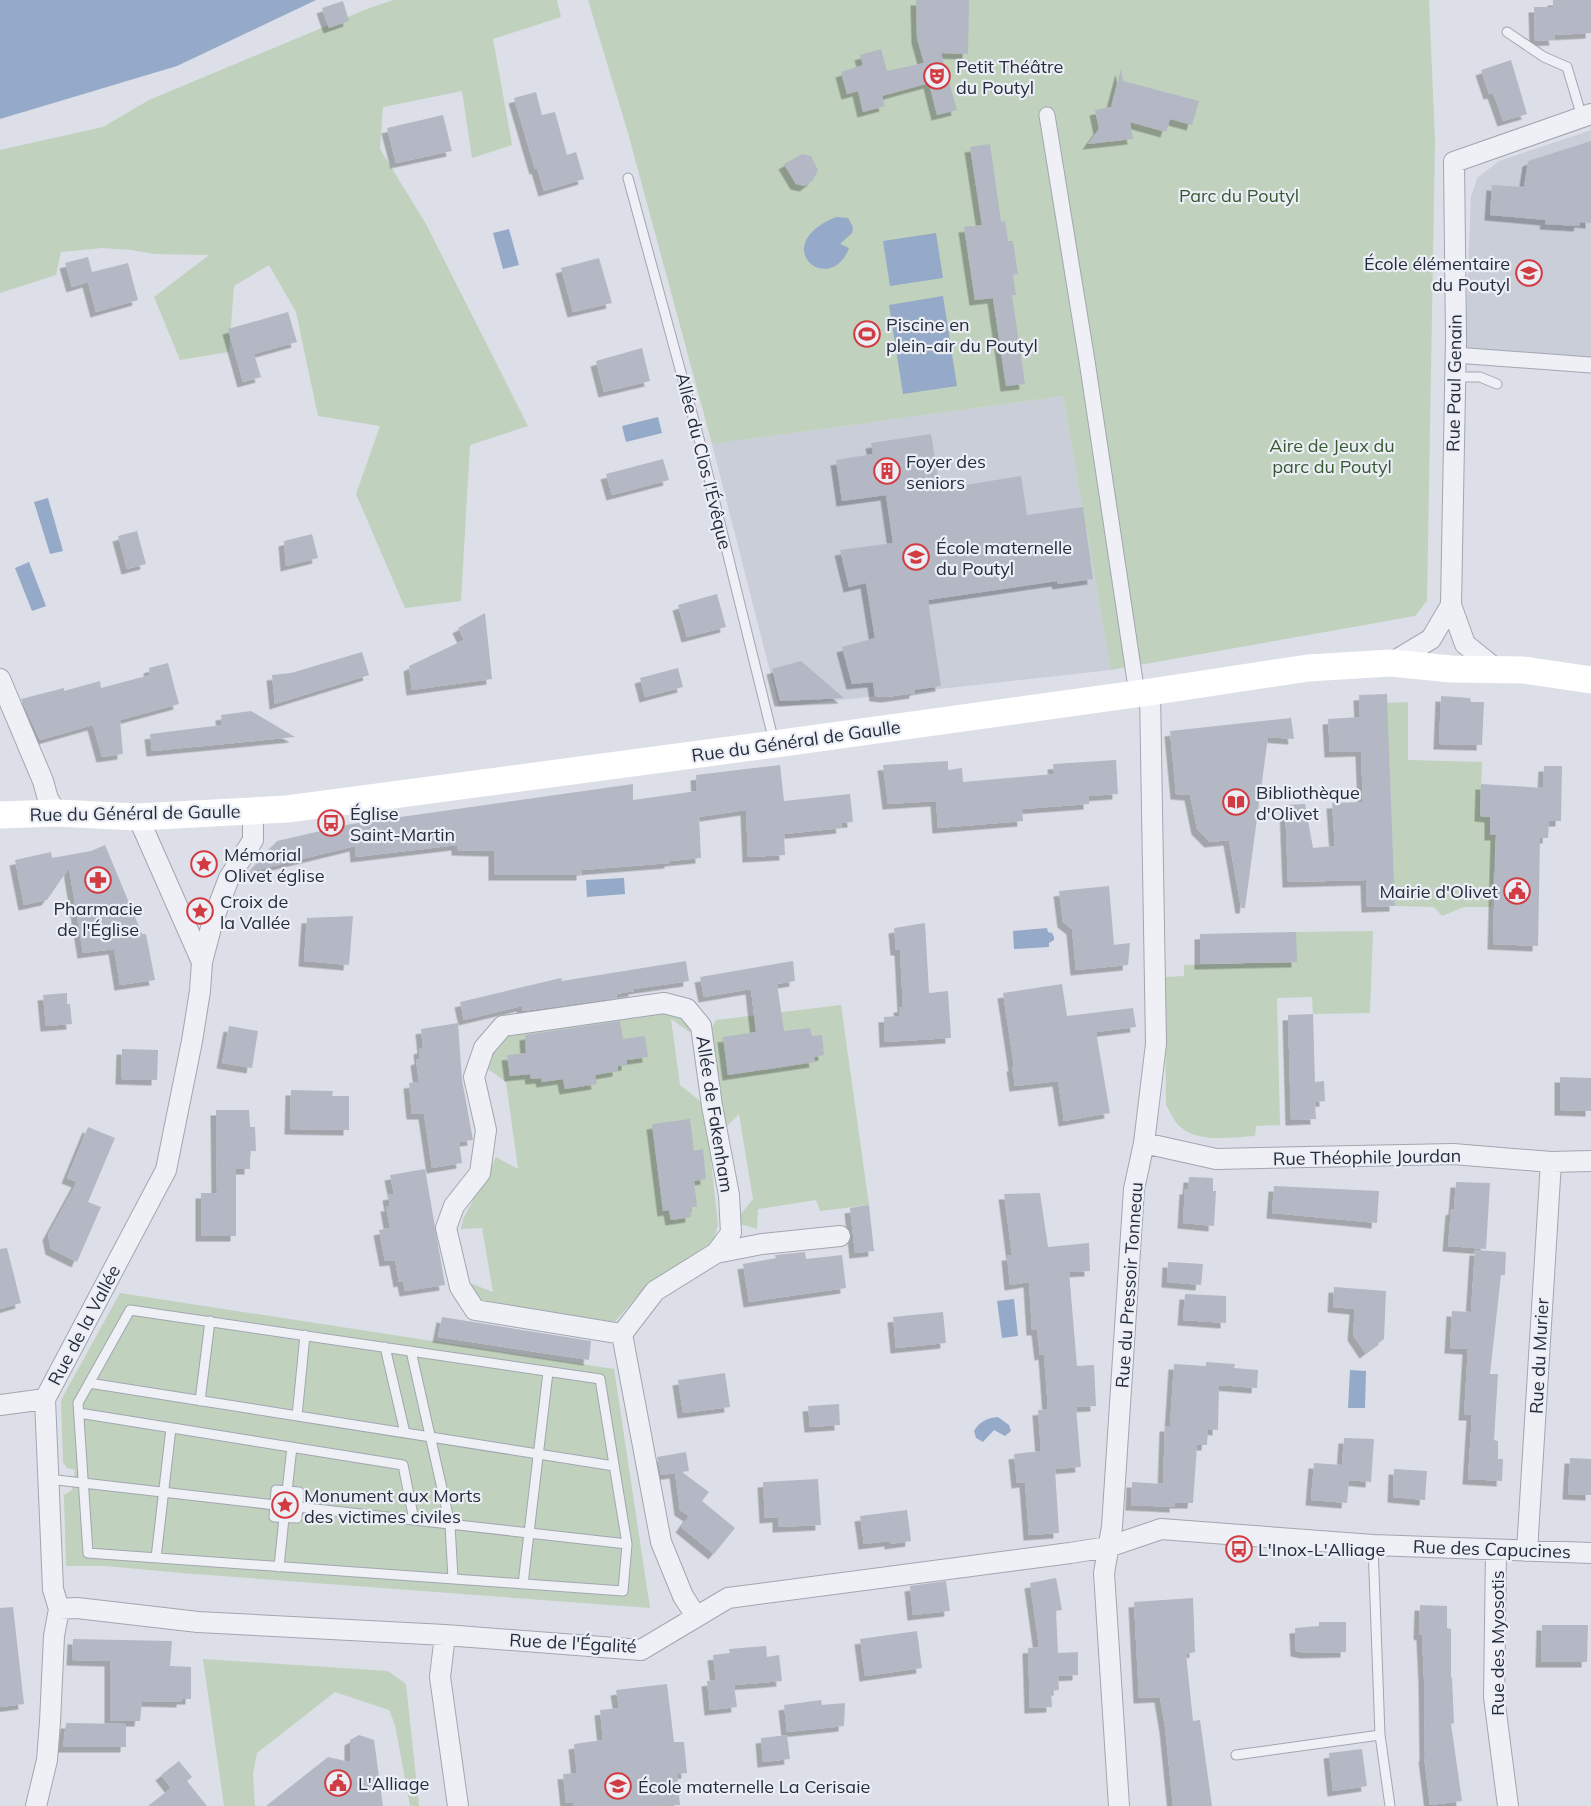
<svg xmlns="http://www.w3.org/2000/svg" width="1591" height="1806" font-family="Mulish,sans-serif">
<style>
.built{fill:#caced9}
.green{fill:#c0d1bd}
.water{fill:#95a9c8}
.building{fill:#b3b8c4;filter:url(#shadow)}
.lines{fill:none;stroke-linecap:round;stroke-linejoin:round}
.service-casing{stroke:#a1a6b1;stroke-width:11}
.pedestrian-casing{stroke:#a1a6b1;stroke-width:17}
.minor-casing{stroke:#a1a6b1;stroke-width:22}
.service{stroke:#eff0f5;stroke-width:9}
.pedestrian{stroke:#eff0f5;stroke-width:15}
.minor{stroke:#eff0f5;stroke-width:20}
.secondary{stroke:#fff;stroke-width:27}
.labels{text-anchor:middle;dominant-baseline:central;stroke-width:4.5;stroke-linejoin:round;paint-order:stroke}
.poi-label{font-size:18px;fill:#252c3d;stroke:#ebeef5;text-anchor:start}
.park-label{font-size:18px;fill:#365932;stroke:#ebeef5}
.street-label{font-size:18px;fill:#252c3d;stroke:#ebeef5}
</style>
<defs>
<filter id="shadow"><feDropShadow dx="-5.5" dy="5.5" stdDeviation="0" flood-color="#0004"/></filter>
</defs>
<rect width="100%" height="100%" fill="#dcdfe7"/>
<path class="built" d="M1591,130V358L1465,348L1471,197L1477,178L1499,161Z
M1063,396L1111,670L779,707L712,444Z"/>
<path class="green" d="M393,0H557L561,17L493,39L512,145L472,158L462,91L383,107L380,149L426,224L528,426L470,445L461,601L405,608L356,494L380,426L318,416L296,312L269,265L234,286L229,352L180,360L154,297L209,255L154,254L131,250L102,248L61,252L56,275L0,293V150L103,127L149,100L367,9Z
M588,0H1429L1435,141L1427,601L1415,616L1111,670L1063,396L712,444L628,133Z
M1408,702V760L1482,762L1480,816L1490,817V834L1496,835L1491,907H1464L1442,916L1434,907L1395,906L1387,703Z
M1373,931L1370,1013L1313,1014L1312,997L1277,998L1280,1125L1256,1126L1255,1136C1229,1137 1193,1145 1175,1121C1172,1116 1169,1110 1166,1105L1165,977L1184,976V965L1296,962V932Z
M841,1005L869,1205L820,1211L816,1200L758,1209L757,1229L740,1224L737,1219L753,1199L739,1114L721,1132L711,1029L716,1020Z
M673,1012L688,1021L694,1035L671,1019L680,1085L705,1105L718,1225L714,1239L705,1247L648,1284L613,1324L478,1303L467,1282L493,1292L482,1228L461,1229L463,1219L496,1157L518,1169L506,1082L485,1067L495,1046L509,1035Z
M120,1293L614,1369L650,1608L181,1573L106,1566H66L64,1495L72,1490L75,1470L67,1468L63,1462L61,1400Z
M203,1659L388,1671L406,1684L419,1806H410L395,1725L389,1710L335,1692L257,1753L253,1774L255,1806H224Z"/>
<path class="water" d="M0,0H316L177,66L0,119Z
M836,217L848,218L853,227L852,233L840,244L849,248C830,298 766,246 836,217Z
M509,229L519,265L503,269L493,233Z
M936,233L943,278L890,286L883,241Z
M943,296L957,386L903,394L889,305Z
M658,417L662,433L626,442L622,426Z
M48,498L63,551L50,554L34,502Z
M29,562L46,606L32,611L15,568Z
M624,878L625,894L587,897L586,880Z
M1047,928L1048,932L1052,933L1054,937V940L1049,943V947L1014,949L1013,931Z
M1014,1299L1018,1336L1002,1338L997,1301Z
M1350,1370L1366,1371L1365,1408H1348Z
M998,1417L1009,1425L1011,1431L1005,1436L994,1430L983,1442L976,1438L974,1431C980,1421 987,1418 998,1417Z"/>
<path class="building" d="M916,0H969L968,54L941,53L957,110L937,115L929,83L882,96L885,106L863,112L858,91L847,94L841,72L863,65L860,55L881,49L887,71L924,63L917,38Z
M1553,0H1591V33L1554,35L1555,40L1535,41L1534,7H1553Z
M343,1L349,21L329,28L322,8Z
M1511,60L1527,114L1503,121L1493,93L1489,94L1481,70Z
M1121,69L1123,81L1199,101L1192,125L1170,119L1166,132L1130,122L1133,139L1088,144L1099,129L1095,110L1111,107Z
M536,92L542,115L555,112L567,155L576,152L584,179L544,191L537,168L535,169L514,98Z
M443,115L452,151L396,163L387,128Z
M1591,141V223L1580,222L1579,226L1545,224L1546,220L1490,215L1492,185L1524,187L1528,161Z
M990,144L1001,222L1005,221L1008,241H1013L1018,274L1013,275L1016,295H1012L1025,384L1006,386L993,298L975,300L964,227L982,225L970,147Z
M802,154L811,156L818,170L813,180L805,186L796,184L784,164Z
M88,257L92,272L128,263L138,300L96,312L88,282L72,287L65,263Z
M599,258L612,303L573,312L561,268Z
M288,312L297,342L254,354L261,377L243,382L228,329Z
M642,348L650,381L604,392L596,361Z
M931,434L940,489L1021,476L1027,515L1083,507L1093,579L1058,584L1057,581L928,600L941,686L915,690V693L887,697L875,696L873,682L852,684L842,647L875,638L866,583L849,587L840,550L893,543L886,495L842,501L836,460L873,454L871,443Z
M663,459L669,480L612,495L606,474Z
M137,531L146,564L127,569L118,536Z
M312,534L318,558L286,566L284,541Z
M717,594L726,627L687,637L678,605Z
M485,613L492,679L412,690L409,666L464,640L458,628Z
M362,652L369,675L275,704L272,675L291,673Z
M801,661L844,698L780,701L772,669Z
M168,663L179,704L120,720L123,754L102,757L93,725L40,740L21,699L64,688V691L100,681L101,688L150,675L149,668Z
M678,668L683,687L645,697L640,678Z
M1387,694L1395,906L1367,907L1366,880L1288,882L1285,805L1305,804L1313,848L1335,846L1332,803L1363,802L1361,751L1330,752L1328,719L1360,717L1359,695Z
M1441,696L1470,698L1471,702H1484L1482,745L1439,744Z
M251,711L295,737L152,751L150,734L222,725L221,715Z
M1291,718L1294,739L1268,737L1245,908H1241L1229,840L1210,842L1197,829L1190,795L1176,794L1170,731Z
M1116,760L1118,794L1089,796V804L1022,809L1023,821L938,828L936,801L888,804L883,765L948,761V770L962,768L963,782L1054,774L1053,764Z
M780,765L784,801L850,794L853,822L841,823L842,828L784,834L785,855L748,857L746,810L699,817L701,858L670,861V863L582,870V875H494V851L457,850V845L356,857L355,846L249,872L277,841L351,824L633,784V800L697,791L696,775Z
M1544,766H1562L1561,821H1549L1548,838H1540L1538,946L1493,944L1496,835H1490V817L1480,816L1481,784L1543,788Z
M105,845L142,934H146L155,980L120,985L114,949L83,953L69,868L47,900L24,905L15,860L51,852L52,858L91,851Z
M1109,886L1114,945L1130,943L1128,965L1076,970L1072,929L1063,922L1059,891Z
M353,916L349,965L304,961L307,918Z
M925,923L929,993L948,991L951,1038L885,1042L884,1017L900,1016L899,1007H903L900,950H896L894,928Z
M1296,932L1297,962L1200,964V934Z
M686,961L689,981L634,989V991L616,994L617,998L523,1011L522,1006L464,1020L460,1002L561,978L562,981Z
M793,961L795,981L777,984L784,1031L810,1028L812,1036L822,1035L824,1055L814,1057L815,1062L728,1075L723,1037L756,1032L751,989L704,997L700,977Z
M1062,984L1067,1016L1133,1008L1136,1027L1096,1032L1110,1113L1064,1121L1058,1081L1015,1086L1012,1066H1014L1003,993Z
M67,993V1004H70L72,1024L46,1026L43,995Z
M1313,1014L1315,1082L1324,1081L1325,1101L1315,1102L1316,1119L1291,1120L1288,1015Z
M620,1021L623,1039L645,1036L648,1057L627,1060V1065L618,1066V1071L595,1075L597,1084L565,1089L563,1079L542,1082L541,1078L531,1079L530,1074L510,1076L507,1055L526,1053L525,1035Z
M458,1023L462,1080L473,1140L459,1142L462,1163L432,1168L424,1114H412L409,1083L419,1082L416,1060L420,1059L419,1049L423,1048L421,1029Z
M229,1026L258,1031L252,1068L222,1063Z
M122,1049L158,1050L157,1080L121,1079Z
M1560,1077L1591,1078V1111L1560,1110Z
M291,1090L333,1091L332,1096H349V1130L290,1129Z
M216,1110H249L250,1127H255L256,1151H250V1169H236V1236H201V1193H217Z
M690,1119L694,1151L703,1149L706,1179L694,1181L697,1207H690L691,1217L671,1220L669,1210L663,1211L652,1124Z
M88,1127L115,1138L88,1202L101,1207L77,1262L51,1249L48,1235L77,1182L67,1178Z
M425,1169L445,1285L405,1291L403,1281L399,1282L395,1260L385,1261L379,1230L390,1228L386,1206H390L388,1195L394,1194L390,1175Z
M1189,1177L1213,1178V1191H1216L1214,1226L1183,1223L1185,1189H1188Z
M1456,1182L1490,1183L1486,1249L1448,1246L1451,1210L1454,1209Z
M1274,1186L1379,1191L1377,1223L1272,1213Z
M1040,1193L1048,1247L1089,1243L1090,1271L1069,1272L1077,1366L1094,1365L1096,1406L1076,1407L1081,1467L1055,1469L1059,1533L1029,1535L1025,1482L1017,1483L1014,1454L1041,1451L1038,1410L1048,1409L1044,1354L1040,1355L1037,1330H1032L1029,1282L1010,1285L1007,1255H1012L1004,1194Z
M869,1205L874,1251L855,1253L850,1208Z
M7,1248L21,1303L0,1309V1249Z
M1475,1250L1506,1252L1505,1275H1501L1490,1374H1498L1494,1440L1498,1441V1459H1503L1502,1481L1468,1479L1472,1415H1464L1468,1349L1450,1348L1452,1311L1471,1312Z
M805,1252L806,1259L842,1255L846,1288L749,1302L743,1264L776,1258L775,1255Z
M1168,1262L1203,1264L1201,1285L1167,1282Z
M1334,1287L1386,1291L1384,1339L1365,1353L1353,1335L1355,1309L1333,1307Z
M1185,1294L1226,1296V1323L1183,1320Z
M943,1312L946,1343L896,1348L893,1317Z
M442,1317L591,1341L589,1360L438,1337Z
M1206,1362L1235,1364L1234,1368L1258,1370L1257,1388L1219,1385L1218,1430L1208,1429L1207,1445H1197L1193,1503H1175V1507L1131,1505L1132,1482L1163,1484L1165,1426H1170L1174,1364L1206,1366Z
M725,1373L730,1407L683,1413L678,1380Z
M839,1404L840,1425L810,1427L808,1406Z
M1344,1438L1374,1439L1371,1482L1349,1480L1347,1503L1311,1500L1314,1463L1342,1465Z
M686,1452L689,1471L682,1472L709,1492L702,1501L735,1528L714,1554L681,1527L689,1516L680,1510L675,1473L661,1475L657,1457Z
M1570,1458L1591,1459V1495L1568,1494Z
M1394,1469L1427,1471L1425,1500L1393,1497Z
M818,1479L821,1525L778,1527V1517L765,1518L763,1482Z
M907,1510L911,1541L890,1544V1541L864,1544L860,1516Z
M1056,1578L1062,1610L1056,1611L1058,1653L1078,1652V1675L1058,1676L1059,1690L1051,1691L1052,1707L1030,1708L1028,1648L1039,1647L1030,1583Z
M946,1581L950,1611L913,1615L910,1586Z
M1193,1598L1195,1652L1186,1654L1193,1721L1200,1720L1212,1806H1173L1165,1727L1160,1697L1139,1698L1134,1602Z
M1420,1605L1447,1606V1628L1451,1629V1678H1452L1454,1723L1451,1724L1462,1801L1430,1805L1424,1756H1425L1424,1679L1422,1635L1419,1634Z
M13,1607L24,1704L0,1707V1608Z
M1319,1622H1346V1652L1306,1653L1296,1651L1295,1628L1319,1626Z
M1542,1625H1588L1587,1662H1541Z
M917,1631L922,1668L865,1676L860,1639Z
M73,1639L172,1641L170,1666L191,1667V1699H182V1702L142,1701L140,1721H110V1661L72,1660Z
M766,1646L767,1657L779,1655L782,1681L734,1685L737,1707L710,1710L707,1681L716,1680L713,1655L730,1653L729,1649Z
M667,1684L674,1742H684L687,1773L677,1774L680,1805L573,1806V1803H566L563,1774L577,1773L574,1744L603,1740L600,1710L619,1708L616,1690Z
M821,1700L822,1705L845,1703L844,1726L787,1732L784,1705Z
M66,1723L126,1724V1747H63Z
M359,1735L374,1740L383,1806H266L328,1757L350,1762V1740Z
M787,1735L790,1759L763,1762L761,1738Z
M1362,1749L1367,1786L1333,1791L1329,1753Z
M179,1761L192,1777L187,1781L207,1806H148L171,1788L161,1775Z"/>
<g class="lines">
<g class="service-casing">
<path id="service" d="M1507,32L1544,57L1567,67L1582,117
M628,178L701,446L774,742
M1455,377H1480L1497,384
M385,1347L405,1433
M411,1351L450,1524L453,1579
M89,1383L614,1466
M200,1401L210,1321
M79,1413L403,1465L414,1520
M297,1416L305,1335
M48,1479L275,1505
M276,1490L299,1492L297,1518L274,1517Z
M287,1491L292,1447
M298,1507L627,1544L600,1379L130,1310L78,1403L88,1553L623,1591L627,1544
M1373,1545L1380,1735L1390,1806
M156,1558L171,1428
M279,1567L284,1518
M523,1584L548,1372
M1236,1755L1380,1735"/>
</g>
<g class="pedestrian-casing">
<path id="pedestrian" d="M1047,115L1087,361L1137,694
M1455,355L1591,365"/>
</g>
<g class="minor-casing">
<path id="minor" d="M1391,663L1431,639L1451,605
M1496,669L1465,644L1451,605L1456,337L1454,162L1591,114
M0,679L43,781L48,799L57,813
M138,817L202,962
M1144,1143L1216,1159L1453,1154L1551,1162L1591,1161
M716,1253L762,1244L840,1236
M622,1334L475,1310L460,1287L446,1228L454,1206L480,1173L486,1130L474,1077L484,1048L503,1026L664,1003L687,1009L701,1026L712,1106L729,1195L731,1233L716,1253L655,1291L622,1334L661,1542L683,1596L696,1616
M0,1405L45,1399
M1496,1551L1494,1697L1508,1806
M1527,1551L1551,1162
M59,1609L77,1608L198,1622L445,1635L641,1650L728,1598L1070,1553L1108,1547L1161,1529L1373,1545L1591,1553
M445,1635L440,1677L458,1806
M36,1806L47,1760L50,1722L54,1636L59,1609L53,1589L45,1399L166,1170L192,1041L200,991L202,962L213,920L229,878L253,840V811
M1119,1806L1104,1573L1112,1527L1134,1189L1144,1143L1156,1044L1150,692"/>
</g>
<use href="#service" class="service"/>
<use href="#pedestrian" class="pedestrian"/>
<use href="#minor" class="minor"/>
<path class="secondary" d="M0,815L57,813L138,817L287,809L775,744L1150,692L1308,668L1391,663L1451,669L1524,670L1591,680"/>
</g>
<defs>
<g id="theatre-ring" transform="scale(1.35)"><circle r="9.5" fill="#ebeef5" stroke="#d23b42" stroke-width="1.5"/><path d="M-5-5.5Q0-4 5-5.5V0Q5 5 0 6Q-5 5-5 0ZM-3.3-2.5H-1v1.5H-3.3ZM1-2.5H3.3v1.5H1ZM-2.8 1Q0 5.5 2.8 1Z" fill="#d23b42"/></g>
<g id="school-ring" transform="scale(1.35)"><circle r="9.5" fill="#ebeef5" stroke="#d23b42" stroke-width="1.5"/><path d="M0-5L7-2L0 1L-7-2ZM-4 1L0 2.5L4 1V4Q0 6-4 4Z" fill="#d23b42"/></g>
<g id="stadium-ring" transform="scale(1.35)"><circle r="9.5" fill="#ebeef5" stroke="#d23b42" stroke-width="1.5"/><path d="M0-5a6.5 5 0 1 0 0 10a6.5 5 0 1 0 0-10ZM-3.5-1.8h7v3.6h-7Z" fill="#d23b42"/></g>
<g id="building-ring" transform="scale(1.35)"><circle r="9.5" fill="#ebeef5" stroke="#d23b42" stroke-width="1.5"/><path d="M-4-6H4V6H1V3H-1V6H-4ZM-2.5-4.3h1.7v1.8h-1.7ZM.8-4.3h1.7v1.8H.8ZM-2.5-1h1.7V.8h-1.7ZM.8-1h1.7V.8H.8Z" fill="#d23b42"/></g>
<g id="library-ring" transform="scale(1.35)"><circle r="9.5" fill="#ebeef5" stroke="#d23b42" stroke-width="1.5"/><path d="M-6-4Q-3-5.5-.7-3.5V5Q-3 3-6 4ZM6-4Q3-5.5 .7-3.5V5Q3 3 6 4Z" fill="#d23b42"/></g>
<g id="bus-ring" transform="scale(1.35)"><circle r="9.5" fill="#ebeef5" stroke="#d23b42" stroke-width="1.5"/><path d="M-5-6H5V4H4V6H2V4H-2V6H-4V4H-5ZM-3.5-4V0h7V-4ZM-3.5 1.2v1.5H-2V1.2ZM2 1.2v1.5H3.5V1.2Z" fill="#d23b42"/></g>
<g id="sight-ring" transform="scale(1.35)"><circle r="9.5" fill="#ebeef5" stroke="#d23b42" stroke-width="1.5"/><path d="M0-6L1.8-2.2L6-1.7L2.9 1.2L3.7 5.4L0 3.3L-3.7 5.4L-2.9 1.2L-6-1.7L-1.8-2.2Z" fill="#d23b42"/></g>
<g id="pharmacy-ring" transform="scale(1.35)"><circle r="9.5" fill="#ebeef5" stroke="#d23b42" stroke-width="1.5"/><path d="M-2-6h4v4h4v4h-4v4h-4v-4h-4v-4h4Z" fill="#d23b42"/></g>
<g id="civic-ring" transform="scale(1.35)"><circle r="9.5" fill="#ebeef5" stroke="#d23b42" stroke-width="1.5"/><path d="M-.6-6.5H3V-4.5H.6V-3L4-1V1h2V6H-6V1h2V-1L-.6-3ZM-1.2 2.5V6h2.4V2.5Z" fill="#d23b42"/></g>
</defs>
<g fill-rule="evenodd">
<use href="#theatre-ring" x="937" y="76"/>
<use href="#school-ring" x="1529" y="273"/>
<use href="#stadium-ring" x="867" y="334"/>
<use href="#building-ring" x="887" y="471"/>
<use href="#school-ring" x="916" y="557"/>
<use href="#library-ring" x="1236" y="802"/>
<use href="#bus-ring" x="331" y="823"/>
<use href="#sight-ring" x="204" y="864"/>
<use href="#pharmacy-ring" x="98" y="880"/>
<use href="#civic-ring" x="1517" y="891"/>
<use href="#sight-ring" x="200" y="911"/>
<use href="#sight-ring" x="285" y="1505"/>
<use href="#bus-ring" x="1239" y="1549"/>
<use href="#civic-ring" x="338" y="1783"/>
<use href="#school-ring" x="618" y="1786"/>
</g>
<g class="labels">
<g class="poi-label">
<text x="956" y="66">Petit Théâtre<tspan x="956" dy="21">du Poutyl</tspan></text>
<text x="1510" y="263" text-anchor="end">École élémentaire<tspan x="1510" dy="21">du Poutyl</tspan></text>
<text x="886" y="324">Piscine en<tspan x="886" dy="21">plein-air du Poutyl</tspan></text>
<text x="906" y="461">Foyer des<tspan x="906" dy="21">seniors</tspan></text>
<text x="936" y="547">École maternelle<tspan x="936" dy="21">du Poutyl</tspan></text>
<text x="1256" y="792">Bibliothèque<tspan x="1256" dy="21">d'Olivet</tspan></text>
<text x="350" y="813">Église<tspan x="350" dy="21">Saint-Martin</tspan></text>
<text x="224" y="854">Mémorial<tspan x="224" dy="21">Olivet église</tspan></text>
<text x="1498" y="891" text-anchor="end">Mairie d'Olivet</text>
<text x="220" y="901">Croix de<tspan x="220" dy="21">la Vallée</tspan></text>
<text x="98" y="908" text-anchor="middle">Pharmacie<tspan x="98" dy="21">de l'Église</tspan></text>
<text x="304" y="1495">Monument aux Morts<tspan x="304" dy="21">des victimes civiles</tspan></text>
<text x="1258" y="1549">L'Inox-L'Alliage</text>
<text x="358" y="1783">L'Alliage</text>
<text x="638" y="1786">École maternelle La Cerisaie</text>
</g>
<g class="park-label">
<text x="1239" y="195">Parc du Poutyl</text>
<text x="1332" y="445">Aire de Jeux du<tspan x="1332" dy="21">parc du Poutyl</tspan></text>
</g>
<g class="street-label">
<text transform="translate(1454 383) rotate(-89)">Rue Paul Genain</text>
<text transform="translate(704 461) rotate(76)">Allée du Clos l'Évêque</text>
<text transform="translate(796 741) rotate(-8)">Rue du Général de Gaulle</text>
<text transform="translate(135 813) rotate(-1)">Rue du Général de Gaulle</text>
<text transform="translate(715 1114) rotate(81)">Allée de Fakenham</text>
<text transform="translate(1367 1157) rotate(-1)">Rue Théophile Jourdan</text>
<text transform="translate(1129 1285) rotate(-86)">Rue du Pressoir Tonneau</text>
<text transform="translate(84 1325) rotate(-62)">Rue de la Vallée</text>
<text transform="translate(1539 1356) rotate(-87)">Rue du Murier</text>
<text transform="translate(1492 1549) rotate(2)">Rue des Capucines</text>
<text transform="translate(573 1643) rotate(3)">Rue de l'Égalité</text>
<text transform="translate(1497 1643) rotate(-90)">Rue des Myosotis</text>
</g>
</g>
</svg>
